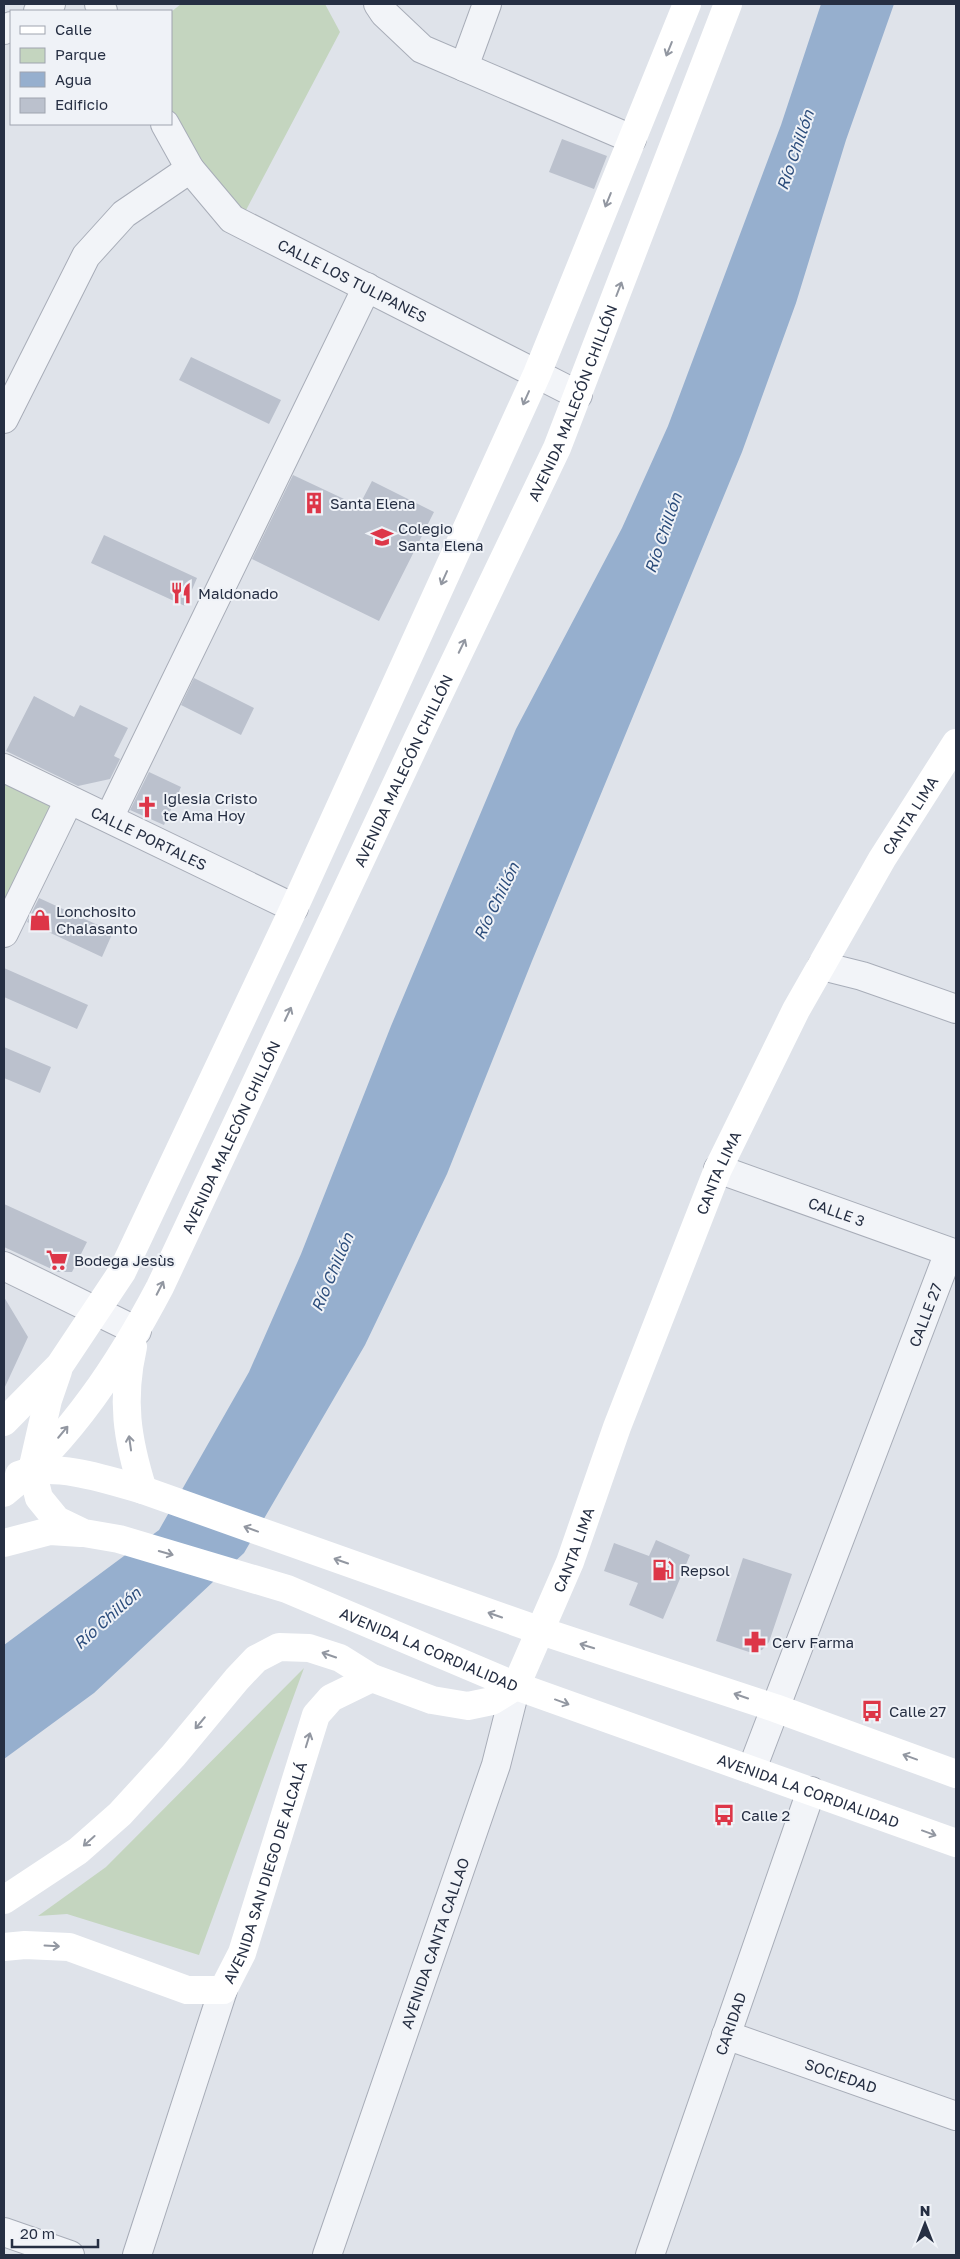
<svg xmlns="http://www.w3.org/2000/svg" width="960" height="2259" font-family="'Golos Text',sans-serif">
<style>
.green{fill:#c4d5bf}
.water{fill:#96afce}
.building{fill:#bbc1cd}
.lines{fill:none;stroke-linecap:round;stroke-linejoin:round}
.street-casing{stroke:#a8adb8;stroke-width:30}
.street{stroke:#f2f4f8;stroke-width:28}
.secondary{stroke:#fff;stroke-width:28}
.oneway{stroke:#9297a1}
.labels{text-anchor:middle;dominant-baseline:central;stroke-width:4;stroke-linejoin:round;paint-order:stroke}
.street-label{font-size:15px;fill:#262f43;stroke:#eff2f7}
.poi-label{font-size:15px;fill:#262f43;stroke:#eff2f7;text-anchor:start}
.water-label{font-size:16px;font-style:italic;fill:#2b4c7b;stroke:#eff2f7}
</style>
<rect width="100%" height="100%" fill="#dfe3ea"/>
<path class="green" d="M181,4H325L340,32L245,212L194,157L171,115V12Z
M4,777L61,804L4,922Z
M304,1668L199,1955L67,1914L38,1916L106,1867Z"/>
<path class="water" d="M821,4H894L846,140L796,303L742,452L532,961L447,1174L365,1345L244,1553L94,1693L4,1759V1645L159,1530L249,1372L301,1254L391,1026L516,729L622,528L668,426L781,125Z"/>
<path class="building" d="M562,139L607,156L594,189L549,172Z
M191,357L281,400L269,424L179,380Z
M293,475L359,506L372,481L434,512L379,621L252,559Z
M104,535L197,578L185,606L91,563Z
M194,678L254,708L241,735L181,705Z
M34,696L74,717L80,705L128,728L114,756L120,759L110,779L78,786L6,751Z
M149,772L181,787L164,825L130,810Z
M39,898L113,932L102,957L27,922Z
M4,968L88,1005L77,1029L4,997Z
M4,1047L51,1067L40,1093L4,1078Z
M4,1204L87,1242L72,1272H58L4,1247Z
M4,1297L28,1337L4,1389Z
M656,1540L690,1555L663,1619L629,1605L638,1583L604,1571L614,1543L649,1556Z
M743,1558L792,1574L769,1642L762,1650L749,1652L716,1641Z"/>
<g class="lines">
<g class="street-casing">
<g id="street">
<path d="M99,4L103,11"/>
<path d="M378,4L384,13L422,49L632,139"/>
<path d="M38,11L51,4"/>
<path d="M4,30L11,26"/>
<path d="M464,67L487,4"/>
<path id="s1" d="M165,124L190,169L232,219L578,395"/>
<path d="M4,419L86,256L124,214L190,169"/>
<path id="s2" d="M4,768L294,908"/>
<path d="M109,818L367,287"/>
<path d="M4,933L69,800"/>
<path d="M822,966L862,976L956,1009"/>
<path id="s3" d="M718,1169L956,1254"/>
<path d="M4,1266L137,1331"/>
<path id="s4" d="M752,1769L949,1252"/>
<path id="s5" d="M726,2035L956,2116"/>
<path d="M4,2232L70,2255"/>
<path d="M137,2255L223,1990"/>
<path id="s6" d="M327,2255L496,1765L516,1686"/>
<path id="s7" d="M650,2255L811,1791"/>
</g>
</g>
<use href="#street" class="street"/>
<g class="secondary">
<path d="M133,1347C121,1400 127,1439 143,1490"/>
<path id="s8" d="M58,1371L48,1400L32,1470L39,1498L57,1520L84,1533L119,1539L287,1589L516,1686L956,1843"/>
<path d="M4,1422L60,1365L122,1272L294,908L537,374L687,4"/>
<path d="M19,1475C52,1461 109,1480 143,1490L541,1631L775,1708L956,1774"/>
<path id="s9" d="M4,1493C71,1438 120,1363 160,1287L417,740L557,448L728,4"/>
<path d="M4,1543L50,1531L81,1533"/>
<path id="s10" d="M516,1686L570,1562L617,1427L718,1169L796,1010L882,859L956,743"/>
<path d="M4,1900L78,1851L120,1814L173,1756L237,1679L256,1659L279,1647L309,1648L340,1658L372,1678L432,1700L468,1706L492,1701L516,1686"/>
<path id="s11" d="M4,1947L25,1945L69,1947L187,1990H223L242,1953L316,1715L331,1698L372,1678"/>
</g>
</g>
<defs><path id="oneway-shaft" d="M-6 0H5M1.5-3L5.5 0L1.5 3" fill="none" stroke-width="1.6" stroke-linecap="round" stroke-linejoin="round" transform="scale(1.25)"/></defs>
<g class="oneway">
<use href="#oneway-shaft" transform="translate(669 49) rotate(112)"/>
<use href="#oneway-shaft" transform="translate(608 200) rotate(112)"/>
<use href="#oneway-shaft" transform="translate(619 289) rotate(-69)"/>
<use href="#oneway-shaft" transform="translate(526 398) rotate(114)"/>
<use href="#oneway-shaft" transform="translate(444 578) rotate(114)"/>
<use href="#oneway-shaft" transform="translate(462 646) rotate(-64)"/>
<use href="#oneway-shaft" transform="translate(288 1014) rotate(-65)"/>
<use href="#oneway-shaft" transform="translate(160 1288) rotate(-63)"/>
<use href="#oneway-shaft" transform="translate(63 1432) rotate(-50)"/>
<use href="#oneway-shaft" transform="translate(130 1443) rotate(-98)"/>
<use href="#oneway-shaft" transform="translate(251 1529) rotate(-160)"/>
<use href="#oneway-shaft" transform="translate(166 1553) rotate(16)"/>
<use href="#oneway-shaft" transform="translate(341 1561) rotate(-161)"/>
<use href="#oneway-shaft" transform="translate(495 1615) rotate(-161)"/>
<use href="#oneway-shaft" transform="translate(587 1646) rotate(-163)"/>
<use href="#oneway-shaft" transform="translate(329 1655) rotate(-161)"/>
<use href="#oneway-shaft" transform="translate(741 1696) rotate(-161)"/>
<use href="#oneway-shaft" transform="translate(562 1702) rotate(20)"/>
<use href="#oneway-shaft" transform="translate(200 1723) rotate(130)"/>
<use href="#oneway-shaft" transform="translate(308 1740) rotate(-73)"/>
<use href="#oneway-shaft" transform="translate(910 1757) rotate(-160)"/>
<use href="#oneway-shaft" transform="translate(929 1833) rotate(20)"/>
<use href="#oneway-shaft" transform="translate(89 1841) rotate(138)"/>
<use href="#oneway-shaft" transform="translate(52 1946) rotate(3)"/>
</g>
<defs>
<g id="building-bare" transform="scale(1.725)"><path d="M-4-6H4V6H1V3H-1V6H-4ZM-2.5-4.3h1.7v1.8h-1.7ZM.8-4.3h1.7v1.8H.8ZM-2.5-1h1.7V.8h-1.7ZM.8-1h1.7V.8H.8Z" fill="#dd3648" stroke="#eff2f7" stroke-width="2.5" paint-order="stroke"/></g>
<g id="school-bare" transform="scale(1.725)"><path d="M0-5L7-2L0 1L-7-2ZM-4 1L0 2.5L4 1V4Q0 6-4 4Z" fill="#dd3648" stroke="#eff2f7" stroke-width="2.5" paint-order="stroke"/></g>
<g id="restaurant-bare" transform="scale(1.725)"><path d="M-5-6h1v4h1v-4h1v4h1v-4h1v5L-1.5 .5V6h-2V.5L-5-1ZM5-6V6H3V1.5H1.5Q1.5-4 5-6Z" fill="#dd3648" stroke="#eff2f7" stroke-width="2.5" paint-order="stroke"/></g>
<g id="church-bare" transform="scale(1.725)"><path d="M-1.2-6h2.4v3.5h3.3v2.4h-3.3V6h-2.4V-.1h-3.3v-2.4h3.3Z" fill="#dd3648" stroke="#eff2f7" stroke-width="2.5" paint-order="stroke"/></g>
<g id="shop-bare" transform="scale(1.725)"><path d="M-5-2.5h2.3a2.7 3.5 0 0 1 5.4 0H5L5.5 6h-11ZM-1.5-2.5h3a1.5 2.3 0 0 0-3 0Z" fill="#dd3648" stroke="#eff2f7" stroke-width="2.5" paint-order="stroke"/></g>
<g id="supermarket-bare" transform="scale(1.725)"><path d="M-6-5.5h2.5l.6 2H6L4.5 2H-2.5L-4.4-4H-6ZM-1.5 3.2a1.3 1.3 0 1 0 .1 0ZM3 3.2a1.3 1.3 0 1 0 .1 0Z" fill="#dd3648" stroke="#eff2f7" stroke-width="2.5" paint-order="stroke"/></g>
<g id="fuel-bare" transform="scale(1.725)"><path d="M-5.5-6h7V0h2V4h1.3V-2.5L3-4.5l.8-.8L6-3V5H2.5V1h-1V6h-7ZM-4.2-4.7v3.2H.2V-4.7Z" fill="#dd3648" stroke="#eff2f7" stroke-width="2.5" paint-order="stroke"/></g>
<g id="pharmacy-bare" transform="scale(1.725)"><path d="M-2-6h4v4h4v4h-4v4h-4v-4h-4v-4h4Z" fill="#dd3648" stroke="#eff2f7" stroke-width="2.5" paint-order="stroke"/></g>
<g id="bus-bare" transform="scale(1.725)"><path d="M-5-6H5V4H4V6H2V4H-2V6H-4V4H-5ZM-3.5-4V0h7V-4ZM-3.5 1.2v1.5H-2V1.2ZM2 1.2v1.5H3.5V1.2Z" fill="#dd3648" stroke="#eff2f7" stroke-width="2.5" paint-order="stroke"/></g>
</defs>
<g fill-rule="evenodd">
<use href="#building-bare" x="314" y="503"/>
<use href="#school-bare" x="382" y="537"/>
<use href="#restaurant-bare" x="181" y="593"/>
<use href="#church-bare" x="147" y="807"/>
<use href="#shop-bare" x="40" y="920"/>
<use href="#supermarket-bare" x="57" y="1260"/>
<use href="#fuel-bare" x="663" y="1570"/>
<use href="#pharmacy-bare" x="755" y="1642"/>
<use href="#bus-bare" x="872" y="1711"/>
<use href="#bus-bare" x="724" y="1815"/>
</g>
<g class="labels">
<g class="street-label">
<text stroke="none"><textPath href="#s1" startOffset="252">CALLE LOS TULIPANES</textPath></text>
<text stroke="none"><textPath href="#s9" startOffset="1236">AVENIDA MALECÓN CHILLÓN</textPath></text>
<text stroke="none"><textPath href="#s9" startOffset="831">AVENIDA MALECÓN CHILLÓN</textPath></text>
<text stroke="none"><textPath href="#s10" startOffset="958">CANTA LIMA</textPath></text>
<text stroke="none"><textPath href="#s2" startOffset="161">CALLE PORTALES</textPath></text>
<text stroke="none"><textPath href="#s9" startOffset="426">AVENIDA MALECÓN CHILLÓN</textPath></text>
<text stroke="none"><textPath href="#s10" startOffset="552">CANTA LIMA</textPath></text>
<text stroke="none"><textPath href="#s3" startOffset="126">CALLE 3</textPath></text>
<text stroke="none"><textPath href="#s4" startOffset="486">CALLE 27</textPath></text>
<text stroke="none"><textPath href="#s10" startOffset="148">CANTA LIMA</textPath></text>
<text stroke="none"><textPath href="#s8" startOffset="555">AVENIDA LA CORDIALIDAD</textPath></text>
<text stroke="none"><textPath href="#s8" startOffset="960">AVENIDA LA CORDIALIDAD</textPath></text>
<text stroke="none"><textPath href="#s11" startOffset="352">AVENIDA SAN DIEGO DE ALCALÁ</textPath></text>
<text stroke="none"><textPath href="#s6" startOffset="330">AVENIDA CANTA CALLAO</textPath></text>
<text stroke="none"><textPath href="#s7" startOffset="245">CARIDAD</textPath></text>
<text stroke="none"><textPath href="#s5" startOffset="122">SOCIEDAD</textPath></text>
</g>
<g class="poi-label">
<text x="330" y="503">Santa Elena</text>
<text x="398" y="528">Colegio<tspan x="398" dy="17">Santa Elena</tspan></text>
<text x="198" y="593">Maldonado</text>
<text x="163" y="798">Iglesia Cristo<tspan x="163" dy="17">te Ama Hoy</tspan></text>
<text x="56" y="911">Lonchosito<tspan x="56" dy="17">Chalasanto</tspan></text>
<text x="74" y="1260">Bodega Jesùs</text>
<text x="680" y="1570">Repsol</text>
<text x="772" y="1642">Cerv Farma</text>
<text x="889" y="1711">Calle 27</text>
<text x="741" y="1815">Calle 2</text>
</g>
<g class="water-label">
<text transform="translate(795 150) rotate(-71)">Río Chillón</text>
<text transform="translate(663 533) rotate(-71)">Río Chillón</text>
<text transform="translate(496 901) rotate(-64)">Río Chillón</text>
<text transform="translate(332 1272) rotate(-67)">Río Chillón</text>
<text transform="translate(107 1618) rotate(-42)">Río Chillón</text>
</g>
</g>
<rect width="960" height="2259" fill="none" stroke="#262f43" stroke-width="10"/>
<rect x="10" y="10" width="162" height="115" fill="#eff2f7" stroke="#9fa4af"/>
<rect x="20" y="26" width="25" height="8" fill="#ffffff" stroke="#9fa4af"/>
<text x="55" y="35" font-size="15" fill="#262f43">Calle</text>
<rect x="20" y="48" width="25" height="15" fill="#c4d5bf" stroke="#9fa4af"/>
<text x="55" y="60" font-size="15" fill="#262f43">Parque</text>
<rect x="20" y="72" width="25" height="15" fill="#96afce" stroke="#9fa4af"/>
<text x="55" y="85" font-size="15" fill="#262f43">Agua</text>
<rect x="20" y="98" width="25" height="15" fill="#bbc1cd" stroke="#9fa4af"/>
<text x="55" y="110" font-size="15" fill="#262f43">Edificio</text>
<g transform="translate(925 2224)" stroke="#eff2f7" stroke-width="4" paint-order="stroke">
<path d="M0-4L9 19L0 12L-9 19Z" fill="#262f43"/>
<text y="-8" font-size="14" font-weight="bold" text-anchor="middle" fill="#262f43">N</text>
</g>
<path d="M12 2239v8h86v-8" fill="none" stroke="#262f43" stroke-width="2.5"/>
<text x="20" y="2239" font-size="15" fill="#262f43" stroke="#eff2f7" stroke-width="4" paint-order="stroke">20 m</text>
</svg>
